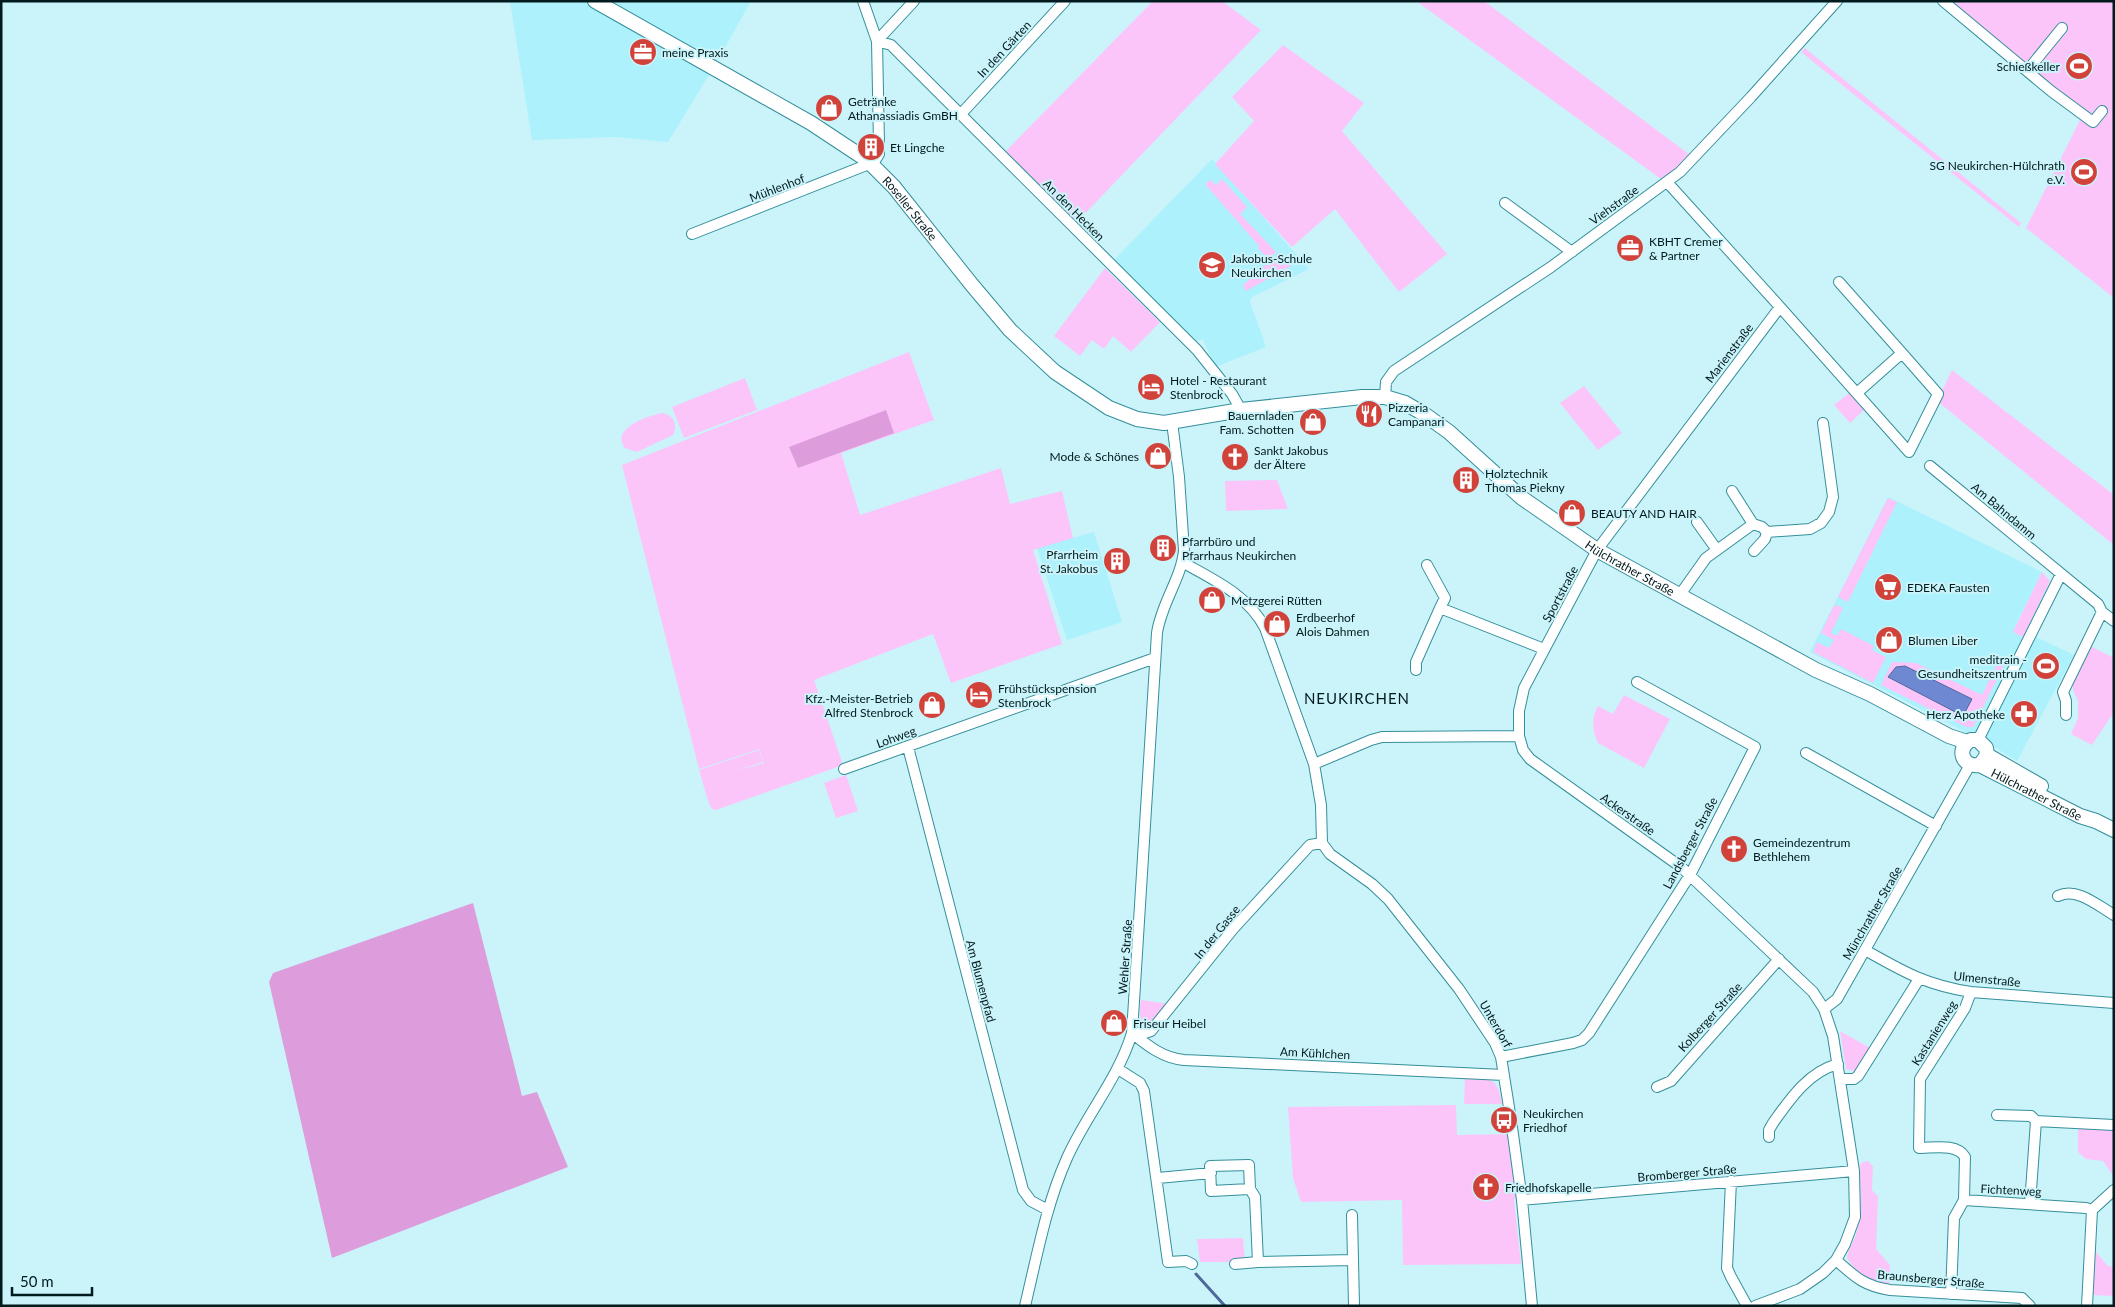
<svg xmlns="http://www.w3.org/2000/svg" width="2115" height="1307" font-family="Lato,sans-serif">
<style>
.built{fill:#acf1fb}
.green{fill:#fbc5f9;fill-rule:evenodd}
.forest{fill:#dd9ddc}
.water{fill:#6e89d1;stroke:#4d689b}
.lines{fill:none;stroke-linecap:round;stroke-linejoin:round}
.stream{stroke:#4d689b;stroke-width:3}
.street-casing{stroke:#348f9a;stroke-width:12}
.secondary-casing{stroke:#348f9a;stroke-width:16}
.street{stroke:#fff;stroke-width:10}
.secondary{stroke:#fff;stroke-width:14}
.labels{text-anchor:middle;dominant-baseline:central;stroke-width:4;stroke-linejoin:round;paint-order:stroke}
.street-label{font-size:12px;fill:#011a1d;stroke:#cbf4fa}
.poi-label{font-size:12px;fill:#011a1d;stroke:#cbf4fa;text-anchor:start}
.quarter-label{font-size:15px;letter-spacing:1px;fill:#011a1d;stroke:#cbf4fa}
</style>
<rect width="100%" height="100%" fill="#cbf4fa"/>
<path class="built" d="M510,1H751L717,62L668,142L617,137L532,140Z
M1212,159L1309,269L1252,297L1250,302L1266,347L1215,367L1203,339L1195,342L1114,260Z
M1888,497L2042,572L2015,627L2074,655L2017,761L1996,748L1810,652Z
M1094,532L1122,622L1067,640L1037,548Z"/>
<path class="green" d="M1153,1H1222L1261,30L1076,223L1005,152Z
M1416,1H1484L1690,155L1682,164L1661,179Z
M1937,1H2114V298L2026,228L2081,118Z
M1283,45L1364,103L1342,131L1447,254L1399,292L1335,209L1292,247L1215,164L1254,121L1232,97Z
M1805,48L2021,223L2019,227L1801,52Z
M1222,179L1247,207L1240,214L1276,252L1268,259L1258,248L1259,246L1205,184L1211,180L1216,185Z
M1280,252L1291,266L1246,291L1243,285Z
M1105,268L1160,322L1131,352L1113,336L1104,349L1092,340L1080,356L1054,336Z
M909,352L934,420L841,453L860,515L1001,468L1010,504L1062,491L1073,538L1033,550L1062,644L951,683L933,634L814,680L843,765L716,810L712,809L709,804L699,770L759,750L763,762L735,771L764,763L759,749L699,769L622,465Z
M1952,370L2114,495V545L1937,401Z
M745,378L757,410L684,438L672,407Z
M1584,386L1622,433L1598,450L1560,403Z
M1849,393L1864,410L1850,423L1834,405Z
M662,413C674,415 678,424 673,435L637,452L625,448C610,429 647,416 662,413Z
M1277,480L1288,509L1226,511L1225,481Z
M1888,498L1897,502L1848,602L1838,597Z
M2042,572L2050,581L2023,637L2013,632Z
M1836,605L1843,608L1831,633L1837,636L1841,629L1874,646L1872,650L1886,657L1873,683L1813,652L1817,642L1829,648L1834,640L1821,633L1833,607Z
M2090,646L2114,658V712L2092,745L2071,734L2078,718V701L2073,690V682Z
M1892,662L1916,663L1982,695L1998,662L2004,665L1973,727H1966L1881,685ZM1905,666L1971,699L1963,716Z
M1624,695L1670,719L1644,768L1598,743C1592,731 1591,718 1598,706L1613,714Z
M846,775L858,811L836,818L824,783Z
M1141,1000L1170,1004L1150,1026C1137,1023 1140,1011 1141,1000Z
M1840,1031L1872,1049L1858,1072L1846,1069Z
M1465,1079C1491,1080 1497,1075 1502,1104H1464Z
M1456,1105L1457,1135L1509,1134L1517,1198L1514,1199L1521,1264L1403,1265L1402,1200L1301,1202L1293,1178L1288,1107Z
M2078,1125L2114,1126V1177L2103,1161L2086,1159L2078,1152Z
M1868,1161L1873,1167L1872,1190L1878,1197L1876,1249L1890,1265L1889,1286L1864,1277L1854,1268L1847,1258L1848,1252L1856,1235L1861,1210L1860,1165L1863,1162Z
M1243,1238L1245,1262H1200L1197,1239Z
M2095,1251L2108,1266L2114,1267V1296L2090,1295Z"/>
<path class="forest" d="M886,410L894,433L798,468L789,447Z
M473,903L522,1096L537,1092L568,1167L332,1258L269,982L273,973Z"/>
<path class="water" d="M1905,666L1972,699L1963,716L1888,677L1896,667Z"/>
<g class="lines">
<path class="stream" d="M1196,1274L1225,1306"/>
<g class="street-casing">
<path id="street" d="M1943,1L2051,91L2093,122L2102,111
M877,41L891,45L1197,350L1232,394L1241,410
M877,41L914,1
M2027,71L2062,28
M961,114L1065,1
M1505,203L1572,252
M692,234L874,162L879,154V144L877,41L863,1
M1839,282L1902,353L1858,392
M1780,307L1909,452L1938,394L1902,353
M1385,397L1386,382L1394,371L1551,267L1680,172L1751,97L1837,1
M1930,466L2098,604L2102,612
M1732,491L1753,524L1762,527L1767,532L1765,539L1754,551
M1697,522L1717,550
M1767,532L1810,529L1821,523L1829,512L1833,497L1823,423
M1182,562C1214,580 1248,595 1265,628L1314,764L1321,805L1322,843
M1427,565L1445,598L1440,608L1544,649
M1679,596L1706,558L1753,524
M1416,670V662L1440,608
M2066,715V701L2063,692L2102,612L2114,621
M1519,736V711L1524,688L1597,550L1780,307L1667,182
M1978,740L2061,574
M908,747L1023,1190L1031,1201L1048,1210
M1806,753L1936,826
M1314,764L1371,740L1382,737L1519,736L1523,750L1530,759L1681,867L1813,992L1824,1009L1833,1036L1854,1171L1855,1217L1845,1244L1836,1260L1823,1273L1800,1289L1755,1306
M844,769L1155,658
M1322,843L1330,854L1372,884L1388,899L1459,989L1495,1043L1501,1057L1511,1120L1522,1200L1532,1306
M2058,896C2077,887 2097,905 2114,915
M1865,950C1904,972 1926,985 1971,992L2114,1003
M1824,1009L1837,999L1970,765
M1132,1033C1148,1046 1163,1058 1184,1060L1504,1075
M1132,1033H1145L1151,1031L1233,929L1310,845L1322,843
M1501,1057L1573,1043L1582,1040L1589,1033L1690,875L1755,747L1637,682
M1118,1069L1140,1083L1144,1091L1168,1262L1186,1261L1192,1264
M1840,1079H1854L1858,1076L1919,979
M1657,1087L1671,1081L1779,959
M1997,1115L2031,1116L2036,1121
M1769,1137V1130L1773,1123C1790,1099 1808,1072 1838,1064
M1158,1178L1211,1173
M1731,1181L1727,1268L1731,1277L1747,1306
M1250,1189L1211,1191L1210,1166L1249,1165L1250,1189L1255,1197L1258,1262L1353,1260L1354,1306
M1522,1200L1854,1171
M1964,1200L1965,1157C1957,1143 1933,1148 1919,1148L1920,1079L1965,1008L1971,992
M2030,1204L2036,1121L2114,1125
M1352,1215L1353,1260
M1836,1260C1855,1277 1864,1286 1890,1290L2022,1298L2030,1306
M1235,1264L1258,1262
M1951,1294L1954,1218L1964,1200L2086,1208L2092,1210
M1025,1306C1037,1256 1046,1205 1067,1158C1086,1115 1118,1079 1132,1033L1157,633C1161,604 1181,579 1184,551L1179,477L1172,422
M2087,1306L2092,1210L2114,1190"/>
</g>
<g class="secondary-casing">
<g id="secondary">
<path id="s1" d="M595,1L811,123L867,160L894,187L972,285L1010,330L1055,372L1109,408L1137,419L1164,423L1241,410L1362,397H1385L1405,403L1424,414L1449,432L1522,498L1597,550L1816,670L1870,694L1949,736L1967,742"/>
<path d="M1987,755L2041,786"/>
<path id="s2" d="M1980,765L1987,755L1986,748L1978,740H1971C1955,749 1963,768 1980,765L2080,816L2096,821L2114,830"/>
</g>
</g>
<use href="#street" class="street"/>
<use href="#secondary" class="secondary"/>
</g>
<defs>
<g id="office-disc" transform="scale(1.4375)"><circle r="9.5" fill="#d0423a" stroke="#cbf4fa"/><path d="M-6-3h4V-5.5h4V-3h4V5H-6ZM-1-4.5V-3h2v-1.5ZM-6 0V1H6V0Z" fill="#fff"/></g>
<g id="stadium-disc" transform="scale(1.4375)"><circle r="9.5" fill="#d0423a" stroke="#cbf4fa"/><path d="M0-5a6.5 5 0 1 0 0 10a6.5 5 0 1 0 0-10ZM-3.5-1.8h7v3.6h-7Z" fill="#fff"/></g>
<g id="shop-disc" transform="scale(1.4375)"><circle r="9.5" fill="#d0423a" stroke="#cbf4fa"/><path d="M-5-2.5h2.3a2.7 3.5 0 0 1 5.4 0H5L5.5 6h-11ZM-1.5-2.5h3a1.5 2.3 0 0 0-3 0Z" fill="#fff"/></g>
<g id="building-disc" transform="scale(1.4375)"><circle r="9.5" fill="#d0423a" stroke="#cbf4fa"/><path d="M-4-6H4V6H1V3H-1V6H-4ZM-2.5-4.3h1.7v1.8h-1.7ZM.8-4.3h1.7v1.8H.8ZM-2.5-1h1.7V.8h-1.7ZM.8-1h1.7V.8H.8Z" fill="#fff"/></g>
<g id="school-disc" transform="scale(1.4375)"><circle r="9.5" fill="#d0423a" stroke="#cbf4fa"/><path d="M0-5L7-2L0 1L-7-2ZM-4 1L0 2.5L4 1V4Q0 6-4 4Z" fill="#fff"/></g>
<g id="hotel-disc" transform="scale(1.4375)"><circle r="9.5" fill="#d0423a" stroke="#cbf4fa"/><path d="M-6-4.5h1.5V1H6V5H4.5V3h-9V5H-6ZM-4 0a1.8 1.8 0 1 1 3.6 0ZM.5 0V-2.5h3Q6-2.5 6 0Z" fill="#fff"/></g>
<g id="restaurant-disc" transform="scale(1.4375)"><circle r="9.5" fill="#d0423a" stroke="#cbf4fa"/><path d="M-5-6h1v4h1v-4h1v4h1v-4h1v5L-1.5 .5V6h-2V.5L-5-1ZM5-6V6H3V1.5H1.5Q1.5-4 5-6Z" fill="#fff"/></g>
<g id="church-disc" transform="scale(1.4375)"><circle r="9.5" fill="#d0423a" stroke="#cbf4fa"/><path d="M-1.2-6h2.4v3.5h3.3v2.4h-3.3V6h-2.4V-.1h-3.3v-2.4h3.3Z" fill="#fff"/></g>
<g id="supermarket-disc" transform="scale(1.4375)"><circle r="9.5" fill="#d0423a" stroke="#cbf4fa"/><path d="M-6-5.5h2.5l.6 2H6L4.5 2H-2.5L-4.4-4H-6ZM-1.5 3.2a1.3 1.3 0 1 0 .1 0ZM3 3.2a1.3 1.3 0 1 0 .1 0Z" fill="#fff"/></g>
<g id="pharmacy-disc" transform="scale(1.4375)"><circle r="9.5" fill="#d0423a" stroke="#cbf4fa"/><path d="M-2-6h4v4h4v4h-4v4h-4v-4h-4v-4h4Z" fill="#fff"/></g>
<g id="bus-disc" transform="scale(1.4375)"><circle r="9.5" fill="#d0423a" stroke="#cbf4fa"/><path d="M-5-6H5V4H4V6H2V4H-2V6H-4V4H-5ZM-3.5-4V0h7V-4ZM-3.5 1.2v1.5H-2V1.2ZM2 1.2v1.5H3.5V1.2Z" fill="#fff"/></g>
</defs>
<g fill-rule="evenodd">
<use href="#office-disc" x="643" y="52"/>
<use href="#stadium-disc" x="2079" y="66"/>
<use href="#shop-disc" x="829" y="108"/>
<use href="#building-disc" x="871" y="147"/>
<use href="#stadium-disc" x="2084" y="172"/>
<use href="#office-disc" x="1630" y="248"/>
<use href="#school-disc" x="1212" y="265"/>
<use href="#hotel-disc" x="1151" y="387"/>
<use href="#restaurant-disc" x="1369" y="414"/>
<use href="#shop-disc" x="1313" y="422"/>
<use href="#shop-disc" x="1158" y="456"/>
<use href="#church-disc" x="1235" y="457"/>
<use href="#building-disc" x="1466" y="480"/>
<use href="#shop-disc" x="1572" y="513"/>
<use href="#building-disc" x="1163" y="548"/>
<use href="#building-disc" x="1117" y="561"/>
<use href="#supermarket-disc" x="1888" y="587"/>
<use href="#shop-disc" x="1212" y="600"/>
<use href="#shop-disc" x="1277" y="624"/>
<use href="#shop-disc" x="1889" y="640"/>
<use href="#stadium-disc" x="2046" y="666"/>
<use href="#hotel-disc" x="979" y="695"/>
<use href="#shop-disc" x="932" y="705"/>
<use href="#pharmacy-disc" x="2024" y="714"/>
<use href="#church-disc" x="1734" y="849"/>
<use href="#shop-disc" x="1114" y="1023"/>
<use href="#bus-disc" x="1504" y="1120"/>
<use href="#church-disc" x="1486" y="1187"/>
</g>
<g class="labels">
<g class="street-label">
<text transform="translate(1004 49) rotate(-47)">In den Gärten</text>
<text transform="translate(777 188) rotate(-21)">Mühlenhof</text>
<text transform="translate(1614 205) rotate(-36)">Viehstraße</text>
<text stroke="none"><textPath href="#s1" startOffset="380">Roseller Straße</textPath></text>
<text transform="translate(1074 210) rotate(45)">An den Hecken</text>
<text transform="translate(1729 353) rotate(-53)">Marienstraße</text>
<text transform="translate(2004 511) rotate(40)">Am Bahndamm</text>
<text stroke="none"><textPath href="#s1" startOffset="1245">Hülchrather Straße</textPath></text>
<text transform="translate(1560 594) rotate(-62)">Sportstraße</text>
<text transform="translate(896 737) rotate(-20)">Lohweg</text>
<text stroke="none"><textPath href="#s2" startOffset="142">Hülchrather Straße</textPath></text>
<text transform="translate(1628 814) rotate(35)">Ackerstraße</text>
<text transform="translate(1690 843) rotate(-62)">Landsberger Straße</text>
<text transform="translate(1872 913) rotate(-60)">Münchrather Straße</text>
<text transform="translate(1217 932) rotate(-51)">In der Gasse</text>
<text transform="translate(1125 957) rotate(-86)">Wehler Straße</text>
<text transform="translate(1987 979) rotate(6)">Ulmenstraße</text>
<text transform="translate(981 981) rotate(75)">Am Blumenpfad</text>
<text transform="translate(1710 1017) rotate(-48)">Kolberger Straße</text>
<text transform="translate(1496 1024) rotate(60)">Unterdorf</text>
<text transform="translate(1934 1033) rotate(-58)">Kastanienweg</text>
<text transform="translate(1315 1053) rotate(3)">Am Kühlchen</text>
<text transform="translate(1687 1173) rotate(-5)">Bromberger Straße</text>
<text transform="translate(2011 1190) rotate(3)">Fichtenweg</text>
<text transform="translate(1931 1279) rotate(5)">Braunsberger Straße</text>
</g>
<g class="poi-label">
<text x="662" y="52">meine Praxis</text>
<text x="2060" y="66" text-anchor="end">Schießkeller</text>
<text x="848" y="101">Getränke<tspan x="848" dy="14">Athanassiadis GmBH</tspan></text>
<text x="890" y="147">Et Lingche</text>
<text x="2065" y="165" text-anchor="end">SG Neukirchen-Hülchrath<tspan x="2065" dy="14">e.V.</tspan></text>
<text x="1649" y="241">KBHT Cremer<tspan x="1649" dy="14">&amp; Partner</tspan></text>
<text x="1231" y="258">Jakobus-Schule<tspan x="1231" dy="14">Neukirchen</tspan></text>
<text x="1170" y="380">Hotel - Restaurant<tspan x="1170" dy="14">Stenbrock</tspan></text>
<text x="1388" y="407">Pizzeria<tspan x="1388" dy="14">Campanari</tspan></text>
<text x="1294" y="415" text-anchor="end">Bauernladen<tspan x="1294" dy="14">Fam. Schotten</tspan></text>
<text x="1254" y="450">Sankt Jakobus<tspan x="1254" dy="14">der Ältere</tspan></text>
<text x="1139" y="456" text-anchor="end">Mode &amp; Schönes</text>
<text x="1485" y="473">Holztechnik<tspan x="1485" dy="14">Thomas Piekny</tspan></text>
<text x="1591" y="513">BEAUTY AND HAIR</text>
<text x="1182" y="541">Pfarrbüro und<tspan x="1182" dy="14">Pfarrhaus Neukirchen</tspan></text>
<text x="1098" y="554" text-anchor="end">Pfarrheim<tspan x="1098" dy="14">St. Jakobus</tspan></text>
<text x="1907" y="587">EDEKA Fausten</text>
<text x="1231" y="600">Metzgerei Rütten</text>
<text x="1296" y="617">Erdbeerhof<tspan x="1296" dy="14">Alois Dahmen</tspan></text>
<text x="1908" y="640">Blumen Liber</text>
<text x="2027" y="659" text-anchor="end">meditrain -<tspan x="2027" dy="14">Gesundheitszentrum</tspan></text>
<text x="998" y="688">Frühstückspension<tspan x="998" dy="14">Stenbrock</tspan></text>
<text x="913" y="698" text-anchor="end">Kfz.-Meister-Betrieb<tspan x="913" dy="14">Alfred Stenbrock</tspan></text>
<text x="2005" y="714" text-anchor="end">Herz Apotheke</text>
<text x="1753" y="842">Gemeindezentrum<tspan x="1753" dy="14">Bethlehem</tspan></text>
<text x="1133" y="1023">Friseur Heibel</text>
<text x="1523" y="1113">Neukirchen<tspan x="1523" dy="14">Friedhof</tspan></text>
<text x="1505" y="1187">Friedhofskapelle</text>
</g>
<g class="quarter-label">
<text x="1357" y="698">NEUKIRCHEN</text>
</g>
</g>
<rect width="2115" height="1307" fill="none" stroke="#011a1d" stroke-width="5"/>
<path d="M12 1287v8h80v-8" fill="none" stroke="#011a1d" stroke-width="2.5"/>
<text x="20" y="1287" font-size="15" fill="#011a1d" stroke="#cbf4fa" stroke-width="4" paint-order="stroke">50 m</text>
</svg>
